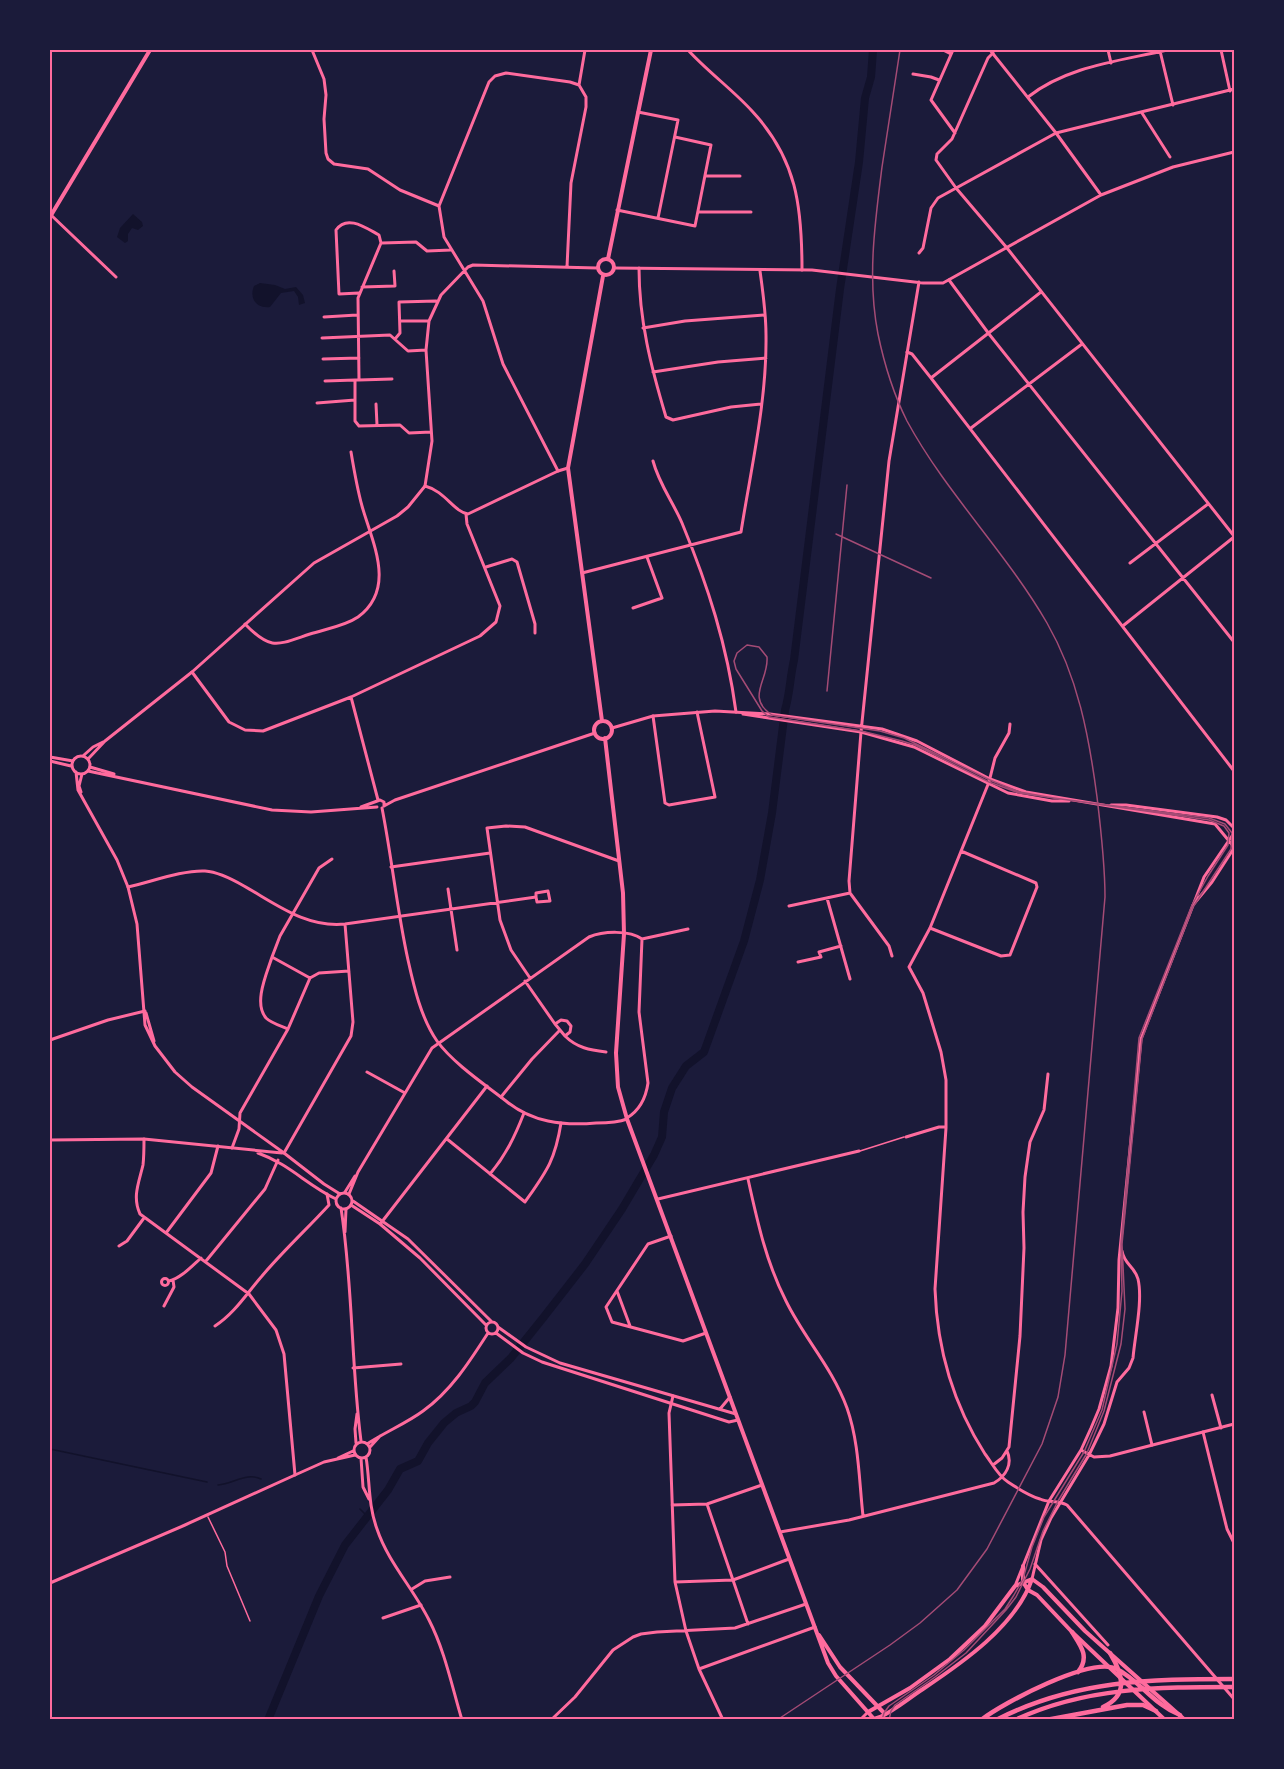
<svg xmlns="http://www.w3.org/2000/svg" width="1284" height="1769" font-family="Helvetica,sans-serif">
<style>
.water{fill:#12122b}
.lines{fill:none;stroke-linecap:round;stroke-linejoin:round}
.stream{stroke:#12122b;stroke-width:1.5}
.river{stroke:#12122b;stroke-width:8}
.service{stroke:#ff6b9d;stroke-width:1.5}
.minor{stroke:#ff6b9d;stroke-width:3}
.tertiary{stroke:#ff6b9d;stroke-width:3}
.secondary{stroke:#ff6b9d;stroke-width:4}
.motorway{stroke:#ff6b9d;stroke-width:4.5}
.tram{stroke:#a44b75;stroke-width:1.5}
.rail{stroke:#a44b75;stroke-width:1.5}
.neatline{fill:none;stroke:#ff6b9d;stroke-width:2}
</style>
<rect width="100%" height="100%" fill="#1b1b3a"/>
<path class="water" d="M133,214L142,222L143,226L138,230L132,228L128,234V241L125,243L117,237L120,228Z
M260,283L275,285L285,289L296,287L303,295L305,303L299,305L298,297L294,291L281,293L270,307C256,309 249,298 254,286Z"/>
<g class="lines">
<path class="stream" d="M50,1449L207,1482
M218,1485C233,1484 247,1472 261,1479
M360,1509L367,1516"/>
<path class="river" d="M268,1720L319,1596L345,1545L388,1490L400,1469L418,1461L428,1443L444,1423L456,1413L471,1406L475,1402L485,1383L511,1358L543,1318L585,1264L622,1209L654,1155L662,1137L664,1112L672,1088L686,1066L704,1052L744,941L760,880L772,813L785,710C790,693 790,677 794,660L840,289L859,162L865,98L871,77L873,50"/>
<path class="service" d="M860,1151L904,1137
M208,1517L225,1552L227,1566L250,1621"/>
<path class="minor" d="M312,50L324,79L326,95L324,119L326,153L328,159L334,164L368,169L400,190L439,206L444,237L483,301L503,364L558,471
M688,50C708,72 732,89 752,111C797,159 802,207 802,270
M943,50L951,54
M953,50L931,100L955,133
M1108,50L1111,63
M1221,50L1230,91
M1160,51L1173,105
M993,53L988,58L952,139L937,154L936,160L956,188L1007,248L1234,536
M913,74L931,77L939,80
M579,85L585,50
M1028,97C1067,66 1120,61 1167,50
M638,112L678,120L658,218
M1142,113L1170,157
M706,176H740
M439,206L489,82L495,76L506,73L570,82L579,85L586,97V107L571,183L567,267
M617,210L695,226L711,145L675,137
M699,212H751
M51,215L116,277
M382,243L416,242L427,251L451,250
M919,253L923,248L931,208L938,198L1056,133L1234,89
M639,268C639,320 651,367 666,417L673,420L731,407L761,404
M949,280L989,334L1234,642
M362,287L395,286L394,271
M359,293L339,294L336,230C347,214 366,228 379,235L381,243L358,298L359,380H355V421L359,426L400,425L409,433L431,432
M324,317L357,315
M400,321H428
M643,328L685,321L765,315
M322,338L390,335L408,351L426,350
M395,339L400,333L399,302L436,301
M907,352L912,354L931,378L1234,771
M323,359L359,358
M653,372L718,362L766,358
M931,378L1041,292
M359,380L392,379
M325,381L355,380
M317,403L355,400
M376,404L377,425
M971,428L1082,344
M653,461C659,484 673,502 682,523C708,586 727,645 736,712
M425,486L432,441L426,350L429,321L441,295L468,267L473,265L597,268
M1130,563L1208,504
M486,567L512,559L517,562L535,624V633
M582,573L741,532C751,468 767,401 766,335C766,314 763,292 760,271
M633,608L662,598L647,557
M245,624C271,651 277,645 310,634C326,629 345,626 358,617C397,588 372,542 362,506C357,488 354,470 351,452
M1124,625L1234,537
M192,672L229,722L245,730L263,731L351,697L480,636L496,622L500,606L467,524L466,514
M351,697L378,800
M653,716L665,803L669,805L715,797L697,712
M1010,724L1009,733L995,758L989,782L930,928L909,967L923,993L941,1052L946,1080V1128L935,1289C937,1348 953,1404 985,1454C992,1463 998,1476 1008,1482C1017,1488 1030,1496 1040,1499C1049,1503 1057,1500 1067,1505L1234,1699
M861,732L849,881L850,893L889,946L892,956
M391,867L490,853
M128,887C151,882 182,870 205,871C219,872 232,879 244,886C276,904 306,928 345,924L536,897L537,902L550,901L548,891L536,893V897
M448,889L457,950
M827,898L850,979
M789,906L850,893
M930,928L1001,956L1010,955L1037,887L1036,883L961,851
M272,957C267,973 253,1003 266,1018C271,1023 281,1026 288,1029
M798,962L821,957L819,952L841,946
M310,978L272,957L280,936L319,868L332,859
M530,978L511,950L500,920L487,828L506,826L525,827L619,861
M525,981L555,1024
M561,1020L567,1021L571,1026L570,1032L565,1036L555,1024Z
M565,1036C577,1048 590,1050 606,1052
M50,1040L108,1020L145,1011
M367,1072L405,1093
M501,1097L532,1059L560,1030
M627,1118C640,1110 646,1097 648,1083L639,1012L642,939
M906,1137L939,1127H945
M144,1139C144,1148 144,1156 143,1165C139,1182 132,1197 140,1214L249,1294L276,1330L284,1354L295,1475
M447,1139L525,1202C546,1172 555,1161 561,1123
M232,1148L239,1129L240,1113L288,1029L310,978L319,973L349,971
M284,1153L351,1036L353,1022L345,924
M490,1174C506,1155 515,1136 524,1113
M748,1179C757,1220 766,1262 786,1301C804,1338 832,1367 847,1408C859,1442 859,1480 863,1516
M345,1192L355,1176
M349,1194L358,1172L432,1048L589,937C603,931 630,930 642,939L688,929
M658,1199L859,1151
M381,1223L487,1086
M166,1233L211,1173L218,1146
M671,1236L648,1244L606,1307L612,1322L683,1341L706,1333
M119,1246L127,1241L144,1218
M206,1261L265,1189L278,1160
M161.5 1282a3.5 3.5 0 1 1 7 0a3.5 3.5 0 1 1-7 0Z
M169,1281C181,1278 191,1267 201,1258
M617,1291L630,1326
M164,1306L174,1287L173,1280
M215,1326C235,1313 247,1293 262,1276C283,1251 307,1229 329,1205L327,1194
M353,1368L401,1364
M1212,1395L1221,1428
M673,1396L669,1413L675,1582L686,1631L699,1669L723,1720
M1144,1412L1152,1445
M1203,1432L1227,1529L1234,1543
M993,1465L1002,1458L1009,1447L1020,1336L1024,1248L1023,1212L1025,1177L1030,1142L1044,1110L1048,1074
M707,1504L748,1624
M672,1505L707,1504L762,1485
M780,1532L849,1520L994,1483C1006,1476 1013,1464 1007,1451
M1035,1564L1108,1645
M675,1582L733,1580L789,1559
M412,1589L425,1581L450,1577
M383,1618L421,1605
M699,1669L815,1627
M551,1720L575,1697L613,1650L633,1637L641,1634L657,1632L735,1628L806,1604"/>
<path class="tertiary" d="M990,50L1056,133L1101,195
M614,268L812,270L923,283H943L1101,195L1173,167L1234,152
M743,714L861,732L914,747L1008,793L1052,801H1069
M612,728L653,716L715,711L770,714L882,729L917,741L990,779L1026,792L1215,824L1234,847
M861,732L889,461L919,282
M84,755L93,747L103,742
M72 765a9 9 0 1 1 18 0a9 9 0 1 1-18 0Z
M50,757L73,761
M88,759L105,741L192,672L314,563L397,516L408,507L425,486C445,491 454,512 468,514L558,471L568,468
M50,761L71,766
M90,767L114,774
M88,771L272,810L311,812L377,807
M76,772L78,790L117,860L128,887L137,924L145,1025L155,1046L175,1072L192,1087L284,1153L324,1184L340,1194
M81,792L79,786L82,774
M1111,805H1126L1217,817L1226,820L1234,828
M384,806L395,800L595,733
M361,807L380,800L384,802V806
M382,808C392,859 397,910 408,960C414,987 421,1018 437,1041C453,1063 484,1084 506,1101C532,1122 562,1126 596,1123C606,1123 617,1123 627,1119
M1193,905L1212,882L1234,848
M146,1013L154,1041
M50,1140L144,1139L282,1153
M258,1153C289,1164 307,1185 336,1199
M336 1201a8 8 0 1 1 16 0a8 8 0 1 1-16 0Z
M353,1201L408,1239L492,1322
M351,1205L380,1224L420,1258L486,1325
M341,1208C353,1285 351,1364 361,1441
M345,1232L346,1209
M486 1328a6 6 0 1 1 12 0a6 6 0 1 1-12 0Z
M498,1327L526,1347L560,1363L736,1414
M496,1333L523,1353L542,1362L729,1422L738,1420
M720,1409L730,1397
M354 1450a8 8 0 1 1 16 0a8 8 0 1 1-16 0Z
M356,1443L355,1429L357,1414
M367,1444C385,1432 407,1423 423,1411C451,1391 470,1361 488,1333
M370,1447L380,1436
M1081,1450L1094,1457L1110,1456L1234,1424
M366,1457C370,1481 368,1505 377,1529C388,1562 413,1588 429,1620C445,1651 452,1687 462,1720
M338,1458L353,1451
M361,1458L363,1487L369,1499
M1032,1579L1041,1540L1051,1518L1089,1455L1104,1424L1117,1382L1129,1368L1133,1358C1135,1335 1143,1300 1138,1279C1135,1267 1124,1264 1122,1251
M50,1583L185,1525L295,1475L324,1462L355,1455
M1015,1586L1049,1501L1081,1450L1091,1428L1099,1409L1111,1366L1118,1308L1119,1260L1141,1039L1204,877L1234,833
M860,1720L868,1712"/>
<path class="secondary" d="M50,217L150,50
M598 267a8 8 0 1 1 16 0a8 8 0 1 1-16 0Z
M608,259L651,50
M602,721L568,468L603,276
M594 730a9 9 0 1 1 18 0a9 9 0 1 1-18 0Z
M605,738L623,893L624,934L616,1053L618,1087L627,1119L828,1663L836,1676L874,1719L880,1717C895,1710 909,1698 923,1689C962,1663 1016,1626 1032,1579
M1023,1566V1582L1028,1590L1037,1595L1072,1632L1165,1720
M819,1635L840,1667L885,1714
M868,1712L910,1688L950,1659L985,1626L1015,1586L1032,1579L1043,1587L1085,1631L1185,1720"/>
<path class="motorway" d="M1072,1632C1081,1646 1090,1657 1078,1672
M1103,1707C1130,1695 1122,1673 1110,1653
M981,1720C1003,1703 1091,1656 1117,1669C1140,1681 1154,1705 1180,1715
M996,1720C1074,1680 1150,1679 1234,1679
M1015,1720C1085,1687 1159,1687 1234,1687
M1046,1720L1127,1705H1143L1156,1711"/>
<path class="tram" d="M882,1720L884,1713L889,1706L934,1675L964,1650L1005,1609L1014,1595L1023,1579L1032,1547L1044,1517L1084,1452L1102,1410L1117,1344L1122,1291L1121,1244L1139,1038L1192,905L1208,876L1228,845L1229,833L1224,826L1209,820L1019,793L989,782L915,745L902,741L861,731L769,717L762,711L736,669L734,661L737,653L747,645L759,647L767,657C769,680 745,697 772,715L880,731L904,738L990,780L1020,792L1053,798L1209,818L1225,824L1232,833L1231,849L1193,907L1142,1039L1122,1244L1125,1309L1121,1344L1104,1411L1087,1453L1058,1501L1043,1531L1030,1569L1016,1597L1006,1610L966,1653L935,1677L895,1705L891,1711L889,1720"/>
<path class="rail" d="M836,534L931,578
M827,691L847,485
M777,1720L890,1645L920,1623L957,1590L987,1549L1042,1444L1058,1397L1065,1355L1105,897C1105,863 1101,830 1097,797C1089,736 1078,677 1047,623C1006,552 946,493 907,421C894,395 884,363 878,334C867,279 875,222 882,167C888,128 894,89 900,50"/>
</g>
<rect width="1284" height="1769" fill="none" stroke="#1b1b3a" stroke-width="102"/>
<rect x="51" y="51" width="1182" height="1667" class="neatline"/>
</svg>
